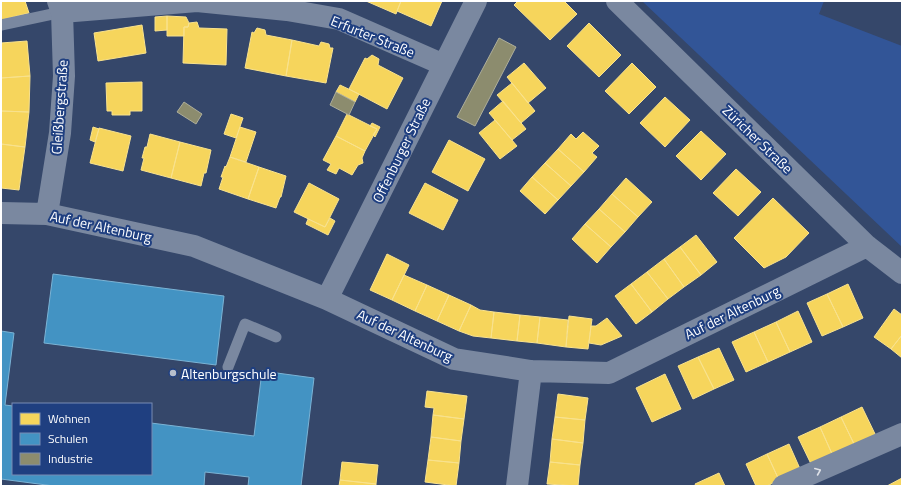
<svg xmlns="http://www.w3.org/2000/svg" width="903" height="487" font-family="'Titillium Web',sans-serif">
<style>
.green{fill:#325597}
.homes{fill:#f6d55c;stroke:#f9e28d}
.schools{fill:#4393c3;stroke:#7bb3d5}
.industry{fill:#8c8c6e;stroke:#aeae9a}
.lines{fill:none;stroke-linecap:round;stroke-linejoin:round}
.lane{stroke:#7a88a0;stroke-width:11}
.street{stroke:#7a88a0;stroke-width:22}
.oneway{stroke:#dee1e7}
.poi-dot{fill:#b8bfcb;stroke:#1f3f80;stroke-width:1.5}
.labels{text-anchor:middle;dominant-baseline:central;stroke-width:4;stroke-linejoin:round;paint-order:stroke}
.street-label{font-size:14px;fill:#fff;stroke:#1f3f80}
.poi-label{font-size:14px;fill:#fff;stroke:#1f3f80;text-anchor:start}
</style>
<rect width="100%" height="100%" fill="#35476a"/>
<path class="green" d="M642,1H824L819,14L902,46V247Z"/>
<path class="homes" d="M1,1H25L29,13L1,20Z
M366,1H401L396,14Z
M401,1H442L431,26L397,11Z
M518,1H564L577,14L550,40L514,5Z
M167,16V30L155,31V17Z
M167,16L186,17L189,23L188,27H184V36H167Z
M197,22L199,28L227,29L226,65L183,63L184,27H188L189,23Z
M589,23L621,55L599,77L567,46Z
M142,25L146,53L98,61L94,33Z
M257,28L265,30L266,35L292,40L286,76L245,68L252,32L254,33Z
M292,40L319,46L321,42L329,44L330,48H333L326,83L286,76Z
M27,41L30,76L1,78V43Z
M372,55L379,59L378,65L403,78L387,109L349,89L365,58L367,59Z
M524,63L546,88L528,103L507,77Z
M632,63L656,87L629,114L605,91Z
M30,76L29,112L1,111V78Z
M142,82V111H130V115H112V111H107L106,83Z
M512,83L535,111L521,123L497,95Z
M340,85L359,94L355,102L336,92Z
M665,97L690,120L665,147L640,123Z
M503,101L526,129L512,140L489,113Z
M1,111L29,112L25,147L1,144Z
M231,114L243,118L236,138L224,134Z
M347,114L377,129L365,151L336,136Z
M495,120L517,146L500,159L479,133Z
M372,123L380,127L375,137L373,135L377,129L370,126Z
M93,127L99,129L95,142L90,140Z
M240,127L256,132L246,162L230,157Z
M99,128L131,136L123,171L90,163Z
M701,131L726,154L701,180L676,156Z
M583,132L599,146L592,153L597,157L584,172L558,149L571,134L576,139Z
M150,134L180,142L171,178L141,170L144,158H142L145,147H147Z
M336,136L365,151L362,158L363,163L358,165L352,175L339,168L336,174L327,170L331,164L323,160Z
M449,140L485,159L468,191L432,172Z
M180,142L211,150L206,173H204L201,186L171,178Z
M1,144L25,147L19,190L1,188Z
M558,149L584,172L571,186L545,163Z
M230,157L259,167L248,199L219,189L223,177H221L225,166L226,167Z
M545,163L571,186L558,200L532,177Z
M259,167L286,176L281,197H280L276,208L248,199Z
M736,169L761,192L738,216L713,193Z
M532,177L558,200L545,214L520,191Z
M626,178L652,202L638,217L612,194Z
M309,183L339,199L325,227L294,212Z
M425,183L458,200L443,230L409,213Z
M612,194L638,217L625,232L599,209Z
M773,198L809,233L786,257L764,268L734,238Z
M599,209L625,232L611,247L585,224Z
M330,218L335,221L328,235L306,224L308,219L325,227Z
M585,224L611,247L597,263L572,239Z
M696,235L717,262L701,275L680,247Z
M680,247L701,275L684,287L664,259Z
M387,254L409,265L392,300L370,290Z
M664,259L684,287L668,299L647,272Z
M647,272L668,299L652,312L631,284Z
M404,275L427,285L415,311L392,300Z
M631,284L652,312L636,324L615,296Z
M848,284L863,318L843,327L827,294Z
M427,285L449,295L437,321L415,311Z
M827,294L843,327L822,336L807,303Z
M449,295L471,305L459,331L437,321Z
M471,305L480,310L494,312L491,338L473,336L459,331Z
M894,309L902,315V335L891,349L874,337Z
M798,311L812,342L790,352L776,322Z
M494,312L520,315L517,341L491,338Z
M520,315L540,317L537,343L517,341Z
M569,316L592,319L588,349L566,347Z
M540,317L568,320L566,347L537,343Z
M607,318L622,336L601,345L589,343L591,326H596Z
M776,322L790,352L768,362L754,332Z
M754,332L768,362L746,372L732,342Z
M902,335V358L891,349Z
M719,348L734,380L714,389L698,357Z
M698,357L714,389L693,399L678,366Z
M665,374L681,409L652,422L636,388Z
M427,391L467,396L464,419L433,415L434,408L425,407Z
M558,394L588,398L585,420L555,417Z
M862,407L876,436L855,446L841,417Z
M433,415L464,419L461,441L431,437Z
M555,417L585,420L583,443L552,439Z
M841,417L855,446L833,456L820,427Z
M820,427L833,456L812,466L798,437Z
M431,437L461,441L459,463L428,460Z
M552,439L583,443L580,465L550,462Z
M789,444L801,471L779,480L767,454Z
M767,454L779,480L767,486H756L746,464Z
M428,460L459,463L456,486L425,482Z
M342,462L378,465L376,484L340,480Z
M550,462L580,465L578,486L547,484Z
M719,473L725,486H696L695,484Z
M902,478V486H887Z
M340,480L376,484V486H339Z"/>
<path class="schools" d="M53,274L224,296L216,365L44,343Z
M1,331L14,333L5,405L13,406V474H151V423L254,436L262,371L314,378L301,486H248L249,477L205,472L204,486H54L1,479Z"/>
<path class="industry" d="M499,38L516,47L475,126L457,117Z
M336,92L355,102L349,115L330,105Z
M184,102L202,114L196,124L177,112Z"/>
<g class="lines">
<path class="lane" d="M1,25L62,12
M228,367L245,324L276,337"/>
<path class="street" d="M617,1L867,246L902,273
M62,12L197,1L287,10L339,19L444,65
M1,213L47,214L194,246L327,299L454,359L531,371L609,373L867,246
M47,214L60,133L64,76L62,12L58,1
M327,299L476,1
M517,486L531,371
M783,486L902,434"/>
</g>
<defs><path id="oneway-chevron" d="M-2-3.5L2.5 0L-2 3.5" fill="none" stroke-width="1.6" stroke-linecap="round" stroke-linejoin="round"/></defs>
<use class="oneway" href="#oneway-chevron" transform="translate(818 471) rotate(-23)"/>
<circle class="poi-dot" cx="173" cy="373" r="4"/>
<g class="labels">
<g class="street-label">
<text transform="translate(373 36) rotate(22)">Erfurter Straße</text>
<text transform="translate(59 107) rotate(-86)">Gleißbergstraße</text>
<text transform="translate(758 139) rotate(44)">Züricher Straße</text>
<text transform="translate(401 150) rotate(-64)">Offenburger Straße</text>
<text transform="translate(101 226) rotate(12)">Auf der Altenburg</text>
<text transform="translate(732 312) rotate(-26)">Auf der Altenburg</text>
<text transform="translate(405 335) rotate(25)">Auf der Altenburg</text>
</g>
<g class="poi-label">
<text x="181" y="373">Altenburgschule</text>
</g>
</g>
<rect width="903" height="487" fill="none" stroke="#ffffff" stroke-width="4"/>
<rect x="12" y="403" width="140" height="72" fill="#1f3f80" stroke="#798cb3"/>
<rect x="20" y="413" width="20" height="12" fill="#f6d55c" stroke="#798cb3"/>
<text x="48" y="423" font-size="12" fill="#ffffff">Wohnen</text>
<rect x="20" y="433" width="20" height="12" fill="#4393c3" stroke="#798cb3"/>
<text x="48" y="443" font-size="12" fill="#ffffff">Schulen</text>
<rect x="20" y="453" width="20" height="12" fill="#8c8c6e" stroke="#798cb3"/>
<text x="48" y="463" font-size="12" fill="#ffffff">Industrie</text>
</svg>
